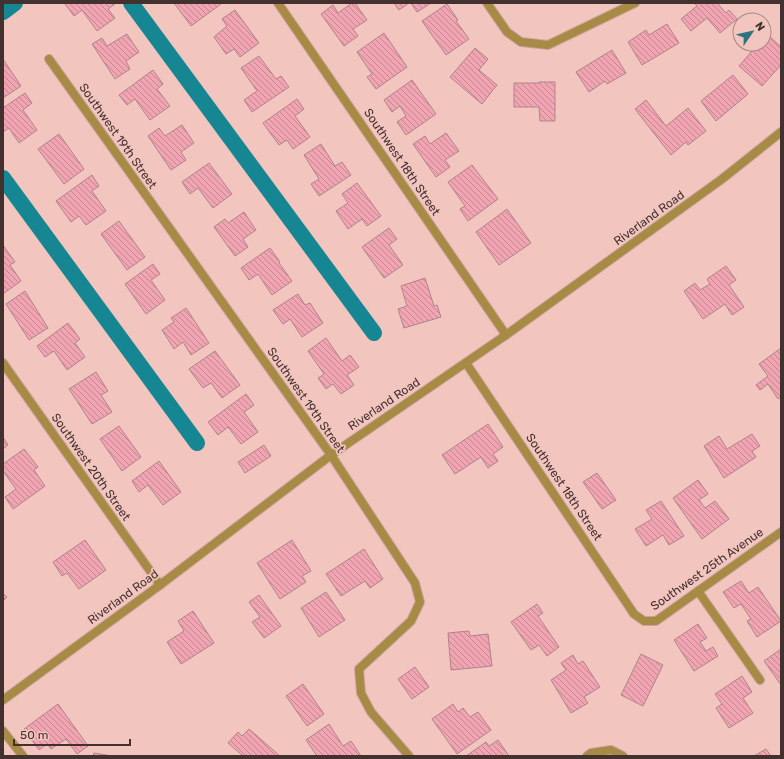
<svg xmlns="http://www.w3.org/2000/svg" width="784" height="759" font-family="Rubik,sans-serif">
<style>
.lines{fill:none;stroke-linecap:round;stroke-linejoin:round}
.canal{stroke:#178693;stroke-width:16}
.building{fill:url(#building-back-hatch);stroke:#af848c}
.service-casing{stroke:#cca49f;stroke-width:10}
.minor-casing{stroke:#cca49f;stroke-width:10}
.tertiary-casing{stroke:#cca49f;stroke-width:10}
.service{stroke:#a78a43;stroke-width:8}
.minor{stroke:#a78a43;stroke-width:8}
.tertiary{stroke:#a78a43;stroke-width:8}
.labels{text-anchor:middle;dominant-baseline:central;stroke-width:3.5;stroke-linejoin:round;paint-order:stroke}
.street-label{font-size:12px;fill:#43312f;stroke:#f2c5bf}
</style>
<defs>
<pattern id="building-back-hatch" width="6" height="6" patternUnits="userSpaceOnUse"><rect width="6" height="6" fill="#f1a4b2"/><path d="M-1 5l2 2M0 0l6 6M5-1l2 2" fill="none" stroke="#c58691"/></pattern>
</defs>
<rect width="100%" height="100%" fill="#f2c5bf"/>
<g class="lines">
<path class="canal" d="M131,3L374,333
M3,12L15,3
M3,178L197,443"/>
</g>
<path class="building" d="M67,3H115V4L108,9L115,18L97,31L82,10L74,16L65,4Z
M174,3H220L221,4L191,26Z
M352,3H355L367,20L353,29L358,36L344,46L321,14L333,5L338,13Z
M394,3H409L399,10Z
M411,3H431L417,12Z
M694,3H717L726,13L729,10L737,19L720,33L707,18L691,31L681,19L697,6Z
M447,4L458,20L456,21L469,39L446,55L422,21Z
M235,10L259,43L240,57L234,49L226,54L214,37L227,26L222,19Z
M667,24L679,43L642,65L628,42L646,30L649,35Z
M384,33L407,67L376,89L367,77L372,74L357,52Z
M127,34L139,52L126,61L130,69L115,79L92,44L102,38L107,46Z
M767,34L781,47V65L762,86L739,66L758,44H764V37Z
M475,48L488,59L479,70L497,85L482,104L450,77Z
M612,50L626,73L607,84L605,81L589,92L576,72Z
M259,56L276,79L281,76L289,87L252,112L244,100L257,91L241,68Z
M3,59L21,86L3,98Z
M153,70L163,84L157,89L170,106L150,120L135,99L127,105L119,95Z
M733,75L748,94L716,121L701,101Z
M412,80L436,114L406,135L397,122L406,116L400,106L392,112L384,100Z
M539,82H555V121H540L539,107H514V83H539Z
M25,93L32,103L23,110L37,130L19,143L9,128L3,132V108Z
M297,99L304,109L295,116L310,137L293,149L287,140L279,145L263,123Z
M646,100L666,126L688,108L706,131L688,145L686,142L671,155L635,109Z
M182,125L194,143L181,152L186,160L171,170L148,136L159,128L165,136Z
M446,133L459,151L445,160L450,167L436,177L413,144L425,136L430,144Z
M59,134L84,169L64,184L38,149Z
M321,144L335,166L342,162L351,175L319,196L311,184L319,179L304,155Z
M209,163L232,194L213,208L198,188L190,194L182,182Z
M472,165L498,199L468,221L460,209L465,206L448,182Z
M92,175L99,186L92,191L106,211L86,225L79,216L71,222L56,201Z
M357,183L381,216L367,226L362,219L348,229L336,211L348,203L342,194Z
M507,209L531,243L499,265L476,232Z
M244,212L256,230L243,239L248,247L235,256L214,227L225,219L228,223Z
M119,221L145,257L127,270L101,234Z
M389,228L397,239L389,245L403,265L384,278L362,247Z
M3,245L15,262L10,265L21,281L3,294Z
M270,248L280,262L279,263L292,281L272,295L258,274L249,280L241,268Z
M153,264L160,274L151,280L165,300L146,314L125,284Z
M726,266L736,280L729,285L744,307L732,315L725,304L703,319L684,291L695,283L700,290L710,284L707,279Z
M425,278L434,306L437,305L441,317L404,328L398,309L407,306L401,286Z
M25,291L48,328L29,340L6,304Z
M298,294L305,305L310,303L323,323L302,337L290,319L283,324L273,310Z
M186,308L209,343L191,355L183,342L174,349L162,330L174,322L171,318Z
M68,323L80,339L75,343L85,357L67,370L54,351L45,357L37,346Z
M326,338L342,361L350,355L359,367L347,375L354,385L341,394L333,384L326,389L318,378L324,374L308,351Z
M781,348V397L778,399L768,384L760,390L756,385L768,376L759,364Z
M215,351L240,385L222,398L211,383L203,388L189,369Z
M96,372L108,391L101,395L112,412L92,424L69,389Z
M246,394L254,405L244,412L258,432L241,444L228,427L218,435L208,422Z
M488,424L503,447L493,454L498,461L488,468L481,457L455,474L442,455Z
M119,426L141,457L122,471L100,439Z
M752,434L760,446L752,451L756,457L724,478L704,446L719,436L727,449Z
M3,437L8,445L3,449Z
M264,445L271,456L245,473L238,462Z
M24,449L38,467L34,470L45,486L13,509L5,497L16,489L3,471V464Z
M159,461L181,492L163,505L148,485L139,492L132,481Z
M597,473L616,500L602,509L583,482Z
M698,480L708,494L699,500L705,508L715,501L729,519L702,539L673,498Z
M661,501L684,536L669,545L663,535L646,546L635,529L652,519L646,510Z
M85,540L106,570L79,589L67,573L62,576L53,562Z
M292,540L311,571L302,576L306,582L280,599L257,563Z
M364,549L383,579L370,588L365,581L341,596L326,574Z
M741,581L749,593L758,587L781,621L757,637L747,621L751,619L741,604L734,608L723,592Z
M326,592L345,620L319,637L301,608Z
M3,593L7,597L3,601Z
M259,595L281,626L264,638L252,622L260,617L249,602Z
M537,604L543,613L538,616L559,647L547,656L539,645L531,650L511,622Z
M193,611L214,643L181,664L167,642L184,631L178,621Z
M698,624L707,638L700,642L706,651L713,647L718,656L694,671L674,640Z
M469,631L470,636L488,634L492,666L451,670L448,633Z
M781,649V685L764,661Z
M641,654L663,665L643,706L621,695Z
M573,655L578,664L583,661L600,687L584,697L588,703L571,713L551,680L566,670L561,663Z
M415,667L429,687L412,699L398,679Z
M742,676L752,692L743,698L753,713L729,728L716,708L722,704L715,694Z
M303,684L324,714L307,726L286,696Z
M58,704L88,746L77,754L66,739L51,749L47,744L39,750L24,729Z
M453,704L458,712L463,708L470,717L478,712L491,730L457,754L432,719Z
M329,724L343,746L351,741L361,756H317L306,740Z
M249,729L280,756H241L242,755L228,743L238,732L242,736Z
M498,740L509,756H466L486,742L489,746Z
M766,749L771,756H754Z
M94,753L112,756H93Z"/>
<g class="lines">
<g class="service-casing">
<path id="service" d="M698,591L760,680"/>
</g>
<g class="minor-casing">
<path id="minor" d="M278,3L506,335
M487,3L507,32L521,42L548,45L635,3
M49,59L331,455L415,583L420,602L411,621L359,669L361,693L371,712L409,756
M3,363L160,585
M466,363L634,614L644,621H656L781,532
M3,731L23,756
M587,756L591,753L611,750L623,756"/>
</g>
<g class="tertiary-casing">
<path id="tertiary" d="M3,700L160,585L331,455L506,335L722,179L781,132"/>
</g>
<use href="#service" class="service"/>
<use href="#minor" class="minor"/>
<use href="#tertiary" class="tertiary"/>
</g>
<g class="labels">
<g class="street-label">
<text transform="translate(118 136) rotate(55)">Southwest 19th Street</text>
<text transform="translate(402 162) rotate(56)">Southwest 18th Street</text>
<text transform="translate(649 218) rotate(-36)">Riverland Road</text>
<text transform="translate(306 400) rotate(55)">Southwest 19th Street</text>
<text transform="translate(384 404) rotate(-34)">Riverland Road</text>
<text transform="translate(91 467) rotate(55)">Southwest 20th Street</text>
<text transform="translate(564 487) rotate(56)">Southwest 18th Street</text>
<text transform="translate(707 569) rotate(-35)">Southwest 25th Avenue</text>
<text transform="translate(123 597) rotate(-36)">Riverland Road</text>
</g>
</g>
<rect width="784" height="759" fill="none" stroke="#43312f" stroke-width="8"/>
<g transform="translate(752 32) rotate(56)"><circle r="19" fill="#f2c5bf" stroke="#ac8a85"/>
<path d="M0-3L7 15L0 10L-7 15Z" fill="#2c757e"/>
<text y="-6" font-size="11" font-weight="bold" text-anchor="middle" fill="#43312f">N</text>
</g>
<path d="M14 739v6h116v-6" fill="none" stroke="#43312f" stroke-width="2"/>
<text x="20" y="739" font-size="12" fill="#43312f" stroke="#f2c5bf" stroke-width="3" paint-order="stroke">50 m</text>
</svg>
